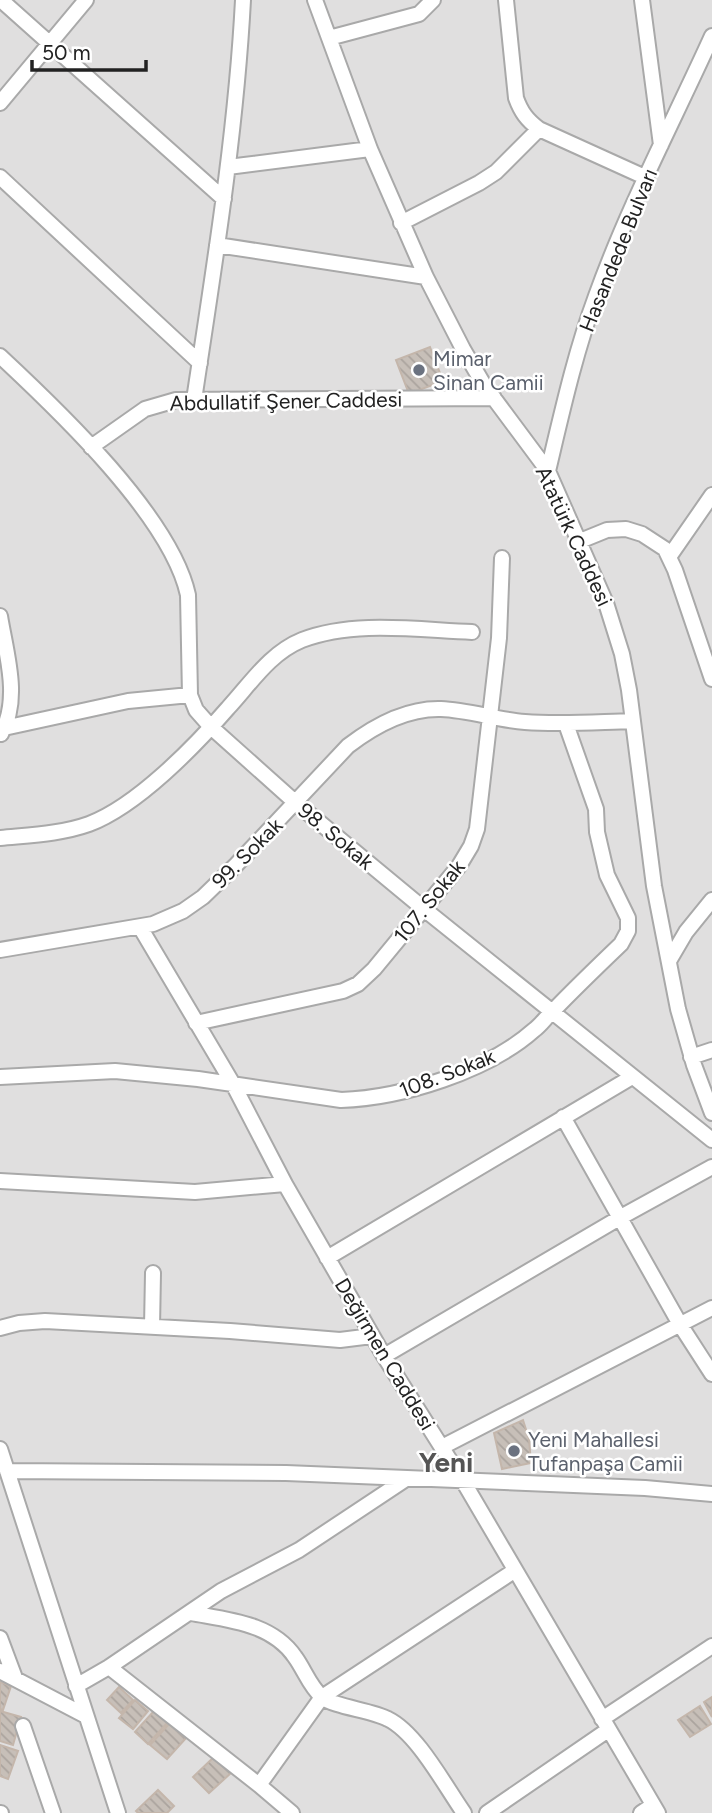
<svg xmlns="http://www.w3.org/2000/svg" width="712" height="1813" font-family="Figtree,sans-serif">
<style>
.residential{fill:#e0dfdf}
.building{fill:url(#building-back-hatch);stroke:#c4b6ab;stroke-width:2}
.lines{fill:none;stroke-linecap:round;stroke-linejoin:round}
.minor-casing{stroke:#a9a9a9;stroke-width:18}
.minor{stroke:#fff;stroke-width:14}
.worship-dot{fill:#6b7280;stroke:#fff;stroke-width:2.5}
.labels{text-anchor:middle;dominant-baseline:central;stroke-width:5;stroke-linejoin:round;paint-order:stroke}
.street-label{font-size:21px;fill:#222;stroke:#fff}
.worship-label{font-size:21px;fill:#5b616d;stroke:#fff;text-anchor:start}
.district-label{font-size:28px;font-weight:bold;fill:#555;stroke:#fff}
</style>
<defs>
<pattern id="building-back-hatch" width="6" height="6" patternUnits="userSpaceOnUse" patternTransform="scale(1.75)"><rect width="6" height="6" fill="#c7bfb8"/><path d="M-1 5l2 2M0 0l6 6M5-1l2 2" fill="none" stroke="#aba49e"/></pattern>
</defs>
<rect width="100%" height="100%" fill="#f2efe9"/>
<path class="residential" d="M0,0H712V1813H0Z"/>
<path class="building" d="M430,347L443,381L409,394L396,360Z
M523,1420L529,1439L531,1463L502,1469L494,1433Z
M0,1682L11,1686L3,1710L0,1709Z
M119,1687L133,1700L121,1713L107,1700Z
M712,1697V1717L704,1702Z
M135,1700L148,1711L133,1729L119,1718Z
M700,1706L711,1724L690,1737L678,1720Z
M0,1711L21,1717L13,1745L0,1741Z
M154,1711L167,1723L148,1744L135,1732Z
M169,1724L186,1738L167,1759L150,1745Z
M0,1745L18,1751L8,1779L0,1776Z
M215,1756L231,1773L209,1793L193,1777Z
M158,1790L174,1806L167,1813H138L136,1811Z"/>
<g class="lines">
<g class="minor-casing">
<path id="minor" d="M1,0L224,199
M315,0L370,149L426,277L463,349L484,385L548,471L606,603L622,654L629,690L654,886L678,1009L694,1065L712,1113
M506,0L516,98C521,112 527,120 539,129L647,178
M642,0L661,145
M329,38L419,14L433,0
M0,103L86,0
M228,167L370,149
M0,177L200,363
M401,223L479,183L496,172L539,129
M217,245L426,277
M0,356C58,410 171,517 188,595L190,695L196,710L211,727L296,803L424,909L712,1140
M194,400C214,267 236,134 243,0
M91,447L145,409L176,400L494,398
M548,471C562,412 575,353 596,296C628,207 673,122 712,36
M580,541L607,530L626,529L642,534L665,549L675,570L712,679
M669,557L712,495
M0,616C6,653 21,699 1,734
M4,728L128,701L190,695
M0,838C30,835 61,834 89,824C137,806 195,746 228,708C251,683 270,653 302,640C354,620 418,630 472,632
M140,927L233,1084L285,1184L384,1356L463,1481L658,1813
M0,950L153,924L183,911L203,897L236,865L348,746C374,726 406,708 441,709C469,710 497,720 525,722C561,725 596,722 632,721
M669,961L686,932L712,900
M196,1023L343,991L358,984L374,969L459,866L471,846L477,829L499,638L502,558
M691,1057L712,1050
M0,1077L115,1071L198,1079L341,1100C402,1098 488,1071 534,1030C541,1025 546,1017 553,1011C575,988 598,966 621,944L628,931V918L607,875L597,832L596,809L566,724
M563,1117L681,1326L712,1374
M0,1181L195,1192L285,1184
M327,1258L632,1077
M152,1327L153,1273
M0,1328L19,1323L45,1321L230,1331L340,1340L372,1336
M384,1356L621,1217L712,1167
M442,1447L712,1308
M0,1449L118,1813
M7,1471L286,1473L645,1488L712,1494
M191,1613C228,1620 272,1623 295,1657C304,1669 310,1687 322,1697C334,1707 371,1710 388,1719C417,1733 445,1786 464,1813
M0,1638L15,1678
M109,1667L259,1785L292,1813
M0,1671L86,1716
M76,1686L109,1667L221,1591L299,1550L406,1479
M602,1719L712,1646
M23,1726L53,1813
M259,1785L322,1697L514,1571
M0,1813H1
M487,1813L608,1730
M641,1813L653,1805"/>
</g>
<use href="#minor" class="minor"/>
</g>
<g class="worship-dot">
<circle cx="419" cy="370" r="7"/>
<circle cx="514" cy="1451" r="7"/>
</g>
<g class="labels">
<g class="street-label">
<text transform="translate(618 250) rotate(-68)">Hasandede Bulvarı</text>
<text transform="translate(286 401) rotate(-1)">Abdullatif Şener Caddesi</text>
<text transform="translate(574 536) rotate(65)">Atatürk Caddesi</text>
<text transform="translate(336 836) rotate(40)">98. Sokak</text>
<text transform="translate(247 853) rotate(-45)">99. Sokak</text>
<text transform="translate(429 901) rotate(-51)">107. Sokak</text>
<text transform="translate(447 1073) rotate(-21)">108. Sokak</text>
<text transform="translate(385 1354) rotate(59)">Değirmen Caddesi</text>
</g>
<g class="worship-label">
<text x="433" y="358">Mimar<tspan x="433" dy="24">Sinan Camii</tspan></text>
<text x="528" y="1439">Yeni Mahallesi<tspan x="528" dy="24">Tufanpaşa Camii</tspan></text>
</g>
<g class="district-label">
<text x="446" y="1462">Yeni</text>
</g>
</g>
<path d="M32 60v10h114v-10" fill="none" stroke="#222222" stroke-width="3.5"/>
<text x="42" y="60" font-size="21" fill="#222222" stroke="#ffffff" stroke-width="5" paint-order="stroke">50 m</text>
</svg>
